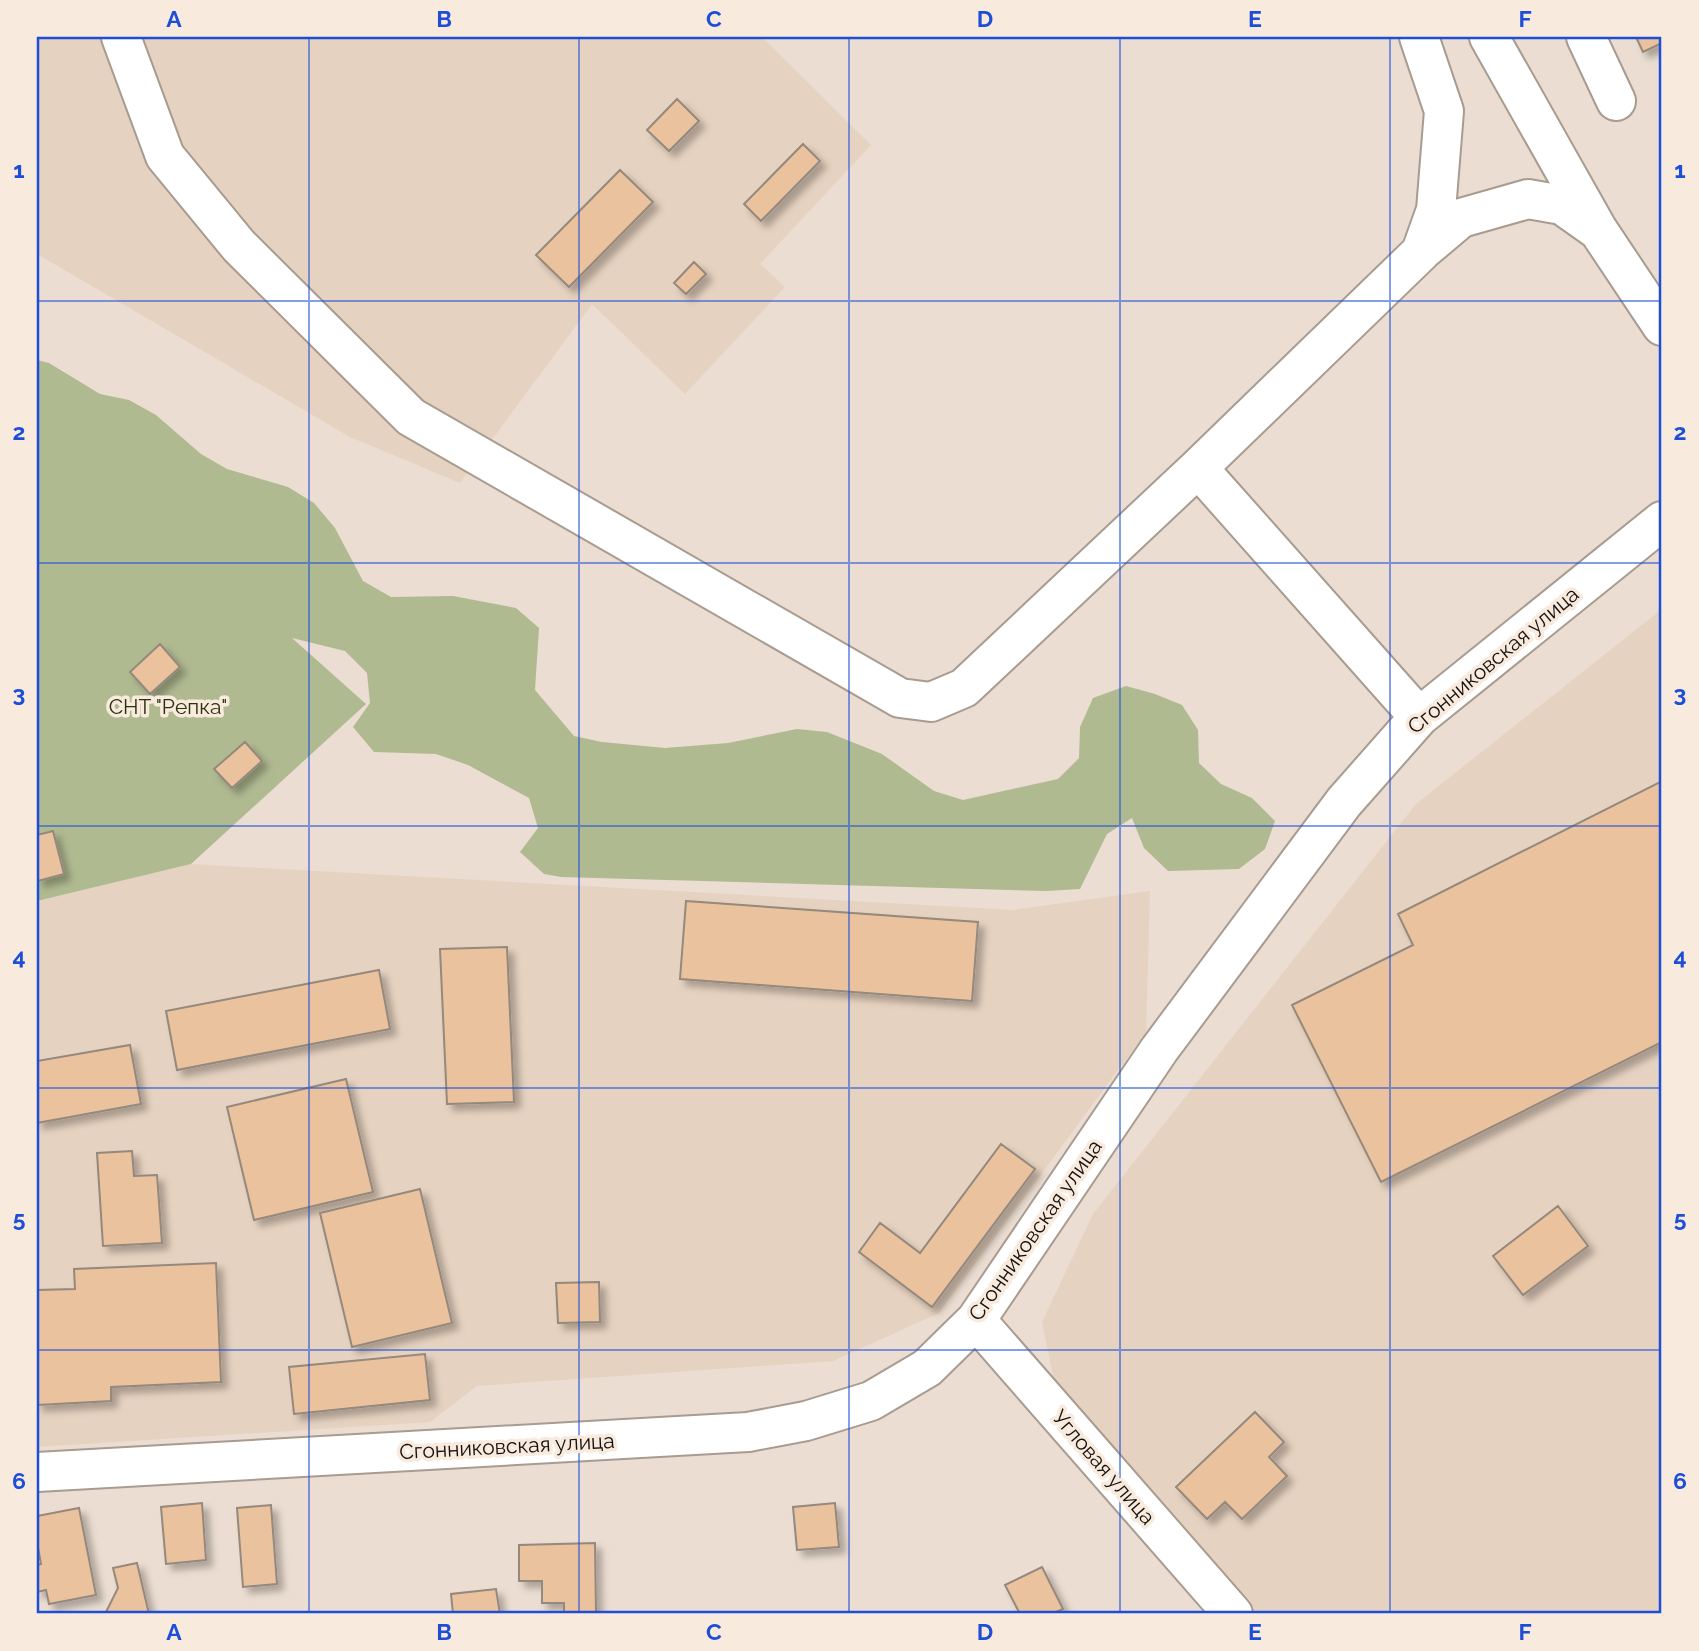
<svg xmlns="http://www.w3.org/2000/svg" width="1699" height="1651" font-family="Raleway,sans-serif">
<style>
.built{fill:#e6d2c0}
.green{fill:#b0ba91}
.building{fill:#eac29e;stroke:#95887c;stroke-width:2;filter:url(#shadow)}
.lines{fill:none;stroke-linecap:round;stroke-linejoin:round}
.minor-casing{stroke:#a89b8f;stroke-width:42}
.minor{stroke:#fff;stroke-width:38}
.grid{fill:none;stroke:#1d4ed8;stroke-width:2;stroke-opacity:0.55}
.labels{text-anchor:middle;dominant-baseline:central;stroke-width:7;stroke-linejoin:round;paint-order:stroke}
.street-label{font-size:21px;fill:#15100c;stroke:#f9eade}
.park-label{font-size:21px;fill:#2a310c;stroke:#f9eade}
.neatline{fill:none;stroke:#1d4ed8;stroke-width:2.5}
.grid-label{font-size:23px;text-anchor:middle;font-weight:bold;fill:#1d4ed8}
</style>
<defs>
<filter id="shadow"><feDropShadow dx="6" dy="6" stdDeviation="3.5" flood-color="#0004"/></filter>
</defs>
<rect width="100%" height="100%" fill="#ebddd1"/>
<path class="built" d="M37,37H762L871,145L760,264L785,287L685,394L592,304L460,483L350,437L37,254Z
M1662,609V1614H1257L1054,1380L1042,1322L1093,1214L1416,804Z
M191,864L1013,910L1150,891L1146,1032L939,1313L833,1361L477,1386L430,1422L37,1447V901Z"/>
<path class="green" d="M37,360L49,363L100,394L129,400L156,415L201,454L227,469L288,487L314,503L335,528L363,581L391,597L453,596L516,608L539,628L535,690L574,736L602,742L665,748L728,743L797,729L827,732L882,754L934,791L963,800L1058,779L1079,758L1080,727L1093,698L1126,686L1155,694L1182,705L1198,730L1199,763L1221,784L1252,798L1275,821L1265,849L1239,869L1168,871L1144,848L1132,818L1107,834L1080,889L1046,891L561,877L544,874L520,852L538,828L529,798L468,765L436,754L374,752L353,727L370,703L367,673L345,651L292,638L366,704L191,864L37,901Z"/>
<path class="building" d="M1636,37H1662V43L1643,52Z
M677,99L699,121L669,151L647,130Z
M803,144L820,161L761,221L744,204Z
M620,170L653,202L569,287L536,255Z
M694,262L706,274L686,294L674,283Z
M160,644L180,667L150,694L130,672Z
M245,742L262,761L232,788L214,769Z
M1662,781V1042L1381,1182L1292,1005L1413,945L1398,914Z
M53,831L64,874L38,881L37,835Z
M686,901L978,922L972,1001L680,979Z
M507,947L514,1102L447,1104L440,949Z
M379,970L390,1029L177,1070L166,1011Z
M130,1045L141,1104L37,1123V1061Z
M346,1079L373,1192L254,1220L227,1107Z
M1001,1144L1035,1169L932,1307L859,1252L880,1223L920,1253Z
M132,1151L134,1176L157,1175L162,1243L103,1246L97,1153Z
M420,1189L452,1323L352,1347L320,1213Z
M1558,1206L1588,1246L1523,1295L1493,1256Z
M216,1263L221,1382L111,1387V1401L37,1405V1290L75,1289L74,1269Z
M599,1282L600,1322L558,1323L556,1283Z
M425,1354L430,1400L294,1414L289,1367Z
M1255,1412L1284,1442L1269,1457L1287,1476L1242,1519L1225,1502L1207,1519L1176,1487Z
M202,1503L206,1560L166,1564L161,1507Z
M835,1503L839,1547L797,1550L793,1507Z
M271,1505L277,1584L243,1587L237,1508Z
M79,1508L96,1595L49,1604L46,1590L37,1592V1565L41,1564L37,1542V1516Z
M595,1543L596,1614H564V1603H542V1581H519V1545Z
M137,1563L149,1614H105L118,1588L113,1568Z
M1042,1567L1063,1609L1051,1614H1020L1005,1585Z
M496,1589L500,1614H453L451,1594Z"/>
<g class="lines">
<g class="minor-casing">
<path id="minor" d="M121,37L165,156L239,246L411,417L900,698L931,702L964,688L1198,468L1421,252L1436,210L1444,111L1419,37
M1489,37L1598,230L1662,326
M1586,37L1616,101
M1423,250L1461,218L1528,199L1562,205L1596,229
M1198,468L1419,717
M976,1320L1233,1614
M37,1472L748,1432L806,1421L871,1401L927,1368L976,1320L1159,1050L1344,802L1419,717L1662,521"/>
</g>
<use href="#minor" class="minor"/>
</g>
<path class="grid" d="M309,37V1614M579,37V1614M849,37V1614M1120,37V1614M1390,37V1614M37,301H1662M37,563H1662M37,826H1662M37,1088H1662M37,1350H1662"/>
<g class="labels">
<g class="street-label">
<text transform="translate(1493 660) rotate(-40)">Сгонниковская улица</text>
<text transform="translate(1035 1230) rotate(-55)">Сгонниковская улица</text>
<text transform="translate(507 1446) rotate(-3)">Сгонниковская улица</text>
<text transform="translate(1104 1467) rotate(49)">Угловая улица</text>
</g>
<g class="park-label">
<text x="168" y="706">СНТ "Репка"</text>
</g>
</g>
<rect width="1699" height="1651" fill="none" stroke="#f9eade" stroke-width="77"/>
<rect x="38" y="38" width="1622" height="1574" class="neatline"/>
<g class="grid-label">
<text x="174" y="27">A</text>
<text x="444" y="27">B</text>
<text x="714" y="27">C</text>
<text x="985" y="27">D</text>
<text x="1255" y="27">E</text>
<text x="1525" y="27">F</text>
<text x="19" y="178">1</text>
<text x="1680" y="178">1</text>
<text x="19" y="440">2</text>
<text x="1680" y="440">2</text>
<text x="19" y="702">3</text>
<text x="1680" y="702">3</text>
<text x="19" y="965">4</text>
<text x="1680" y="965">4</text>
<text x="19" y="1227">5</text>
<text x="1680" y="1227">5</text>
<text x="19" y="1489">6</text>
<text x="1680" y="1489">6</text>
<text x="174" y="1640">A</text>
<text x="444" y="1640">B</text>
<text x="714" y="1640">C</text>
<text x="985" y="1640">D</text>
<text x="1255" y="1640">E</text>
<text x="1525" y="1640">F</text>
</g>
</svg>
